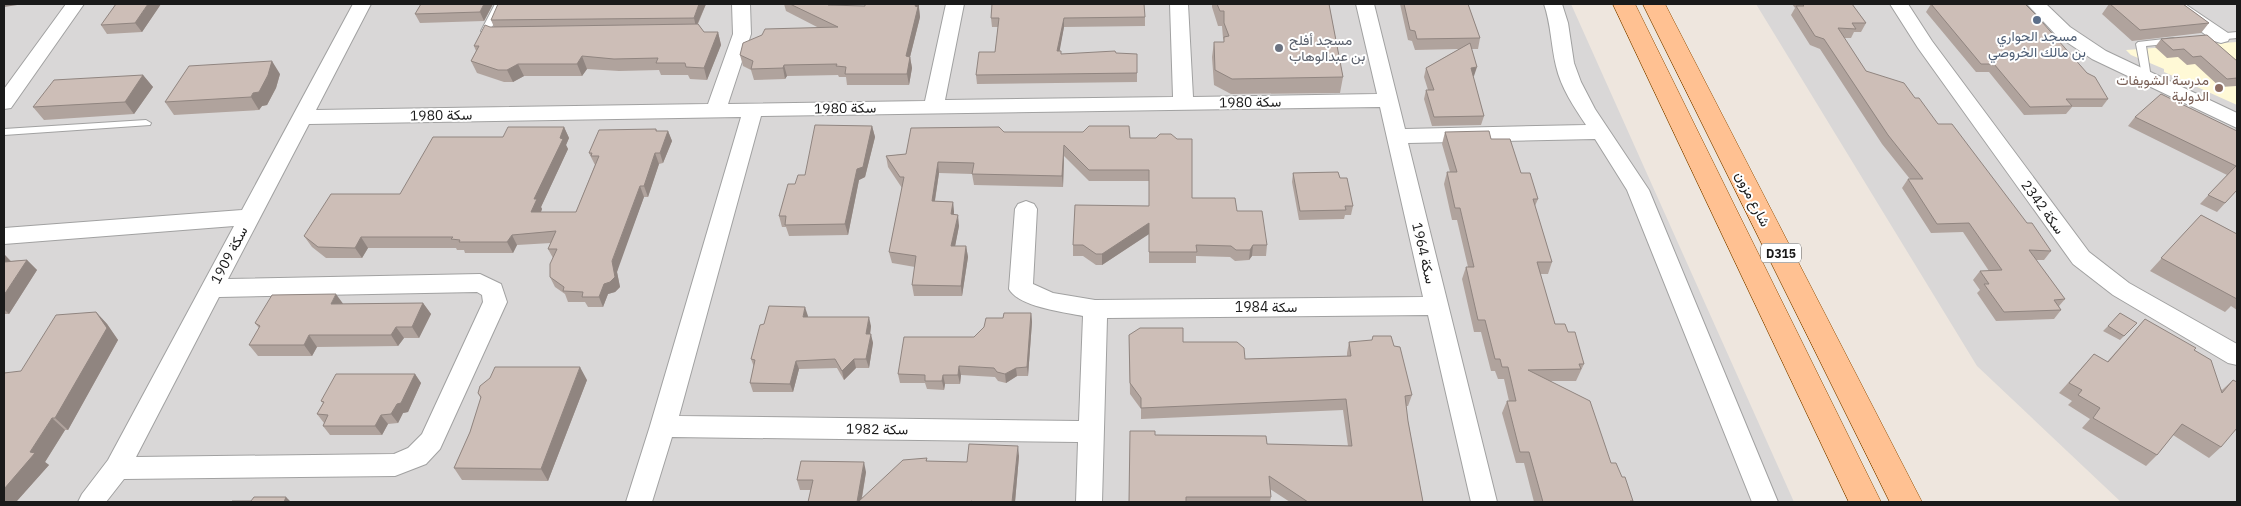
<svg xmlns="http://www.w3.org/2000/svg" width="2241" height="506" font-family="'IBM Plex Sans',Vazirmatn,sans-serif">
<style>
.residential{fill:#d9d7d7}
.education{fill:#fff9d6}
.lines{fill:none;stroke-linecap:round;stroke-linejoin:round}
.lane-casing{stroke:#a1a1a1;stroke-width:2}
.street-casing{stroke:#a1a1a1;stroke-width:2}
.primary-casing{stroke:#914d00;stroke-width:1}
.lane{fill:#fff;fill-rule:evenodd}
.street{fill:#fff;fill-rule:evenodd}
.primary{fill:#ffc192;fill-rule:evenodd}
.wall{fill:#b0a39d}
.shaded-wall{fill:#908580}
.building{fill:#cdbeb7;stroke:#908580}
.service-dot{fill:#5c6f8a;stroke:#fff;stroke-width:2}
.worship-dot{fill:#6b7280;stroke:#fff;stroke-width:2}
.education-dot{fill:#8d6e63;stroke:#fff;stroke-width:2}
.labels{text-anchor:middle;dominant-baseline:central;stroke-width:4;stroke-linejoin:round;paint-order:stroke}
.shield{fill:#fff;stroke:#5f5f5f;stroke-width:1}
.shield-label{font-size:12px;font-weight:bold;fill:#1a1a1a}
.service-label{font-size:14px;fill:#4e5e75;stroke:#fff}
.worship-label{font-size:14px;fill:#5b616d;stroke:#fff;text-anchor:start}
.education-label{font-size:14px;fill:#785e54;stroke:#fff;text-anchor:end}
.street-label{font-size:14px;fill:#1a1a1a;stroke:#fff}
</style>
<rect width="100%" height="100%" fill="#eee6de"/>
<path class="residential" d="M4,4H1571L1794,502H4Z
M1756,4H2237V502H2121L1977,366Z"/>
<path class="education" d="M2237,42V105L2164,72V69L2131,55L2126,50Z"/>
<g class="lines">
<g class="lane-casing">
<path id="lane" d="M495,4H504L491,29L499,33L494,36L481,31Z
M2237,32V38L2216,40L2211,37L2216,34Z
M2173,38L2176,39V43L2146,46L2151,78L2146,81L2143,80L2136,44L2138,42Z
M146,120L151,123L150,125L4,135V129Z"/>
</g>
<g class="street-casing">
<path id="street" d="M66,4H84L11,108L4,109V89Z
M353,4H371L316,110L708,104L733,34L732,4H750L751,34L728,104L925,101L946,4H964L945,100L1173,97L1170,4H1188L1193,97L1377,94L1356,4H1374L1405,129L1586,125C1574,107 1561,88 1556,66C1551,45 1551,24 1544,4H1562L1568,23L1574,63L1581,82L1595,109L1649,190L1778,502H1752L1627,190L1595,139L1408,143L1497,502H1471L1428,315L1107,318L1102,502H1076L1078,442L672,437L652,502H626L650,426L741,117L309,124L228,279L480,274L501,284L507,302L440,449L426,464L395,476L124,479L106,502H78L82,494L108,460L234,226L4,244V228L242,210ZM1380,107L1423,297L1095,300L1053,293L1033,284L1037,209L1034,204L1026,201L1018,204L1015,209L1009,289C1019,307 1064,312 1083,316L1079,421L679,416L761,116ZM477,292L482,295L483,302L422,434L408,448L394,454L136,457L219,297Z
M1890,4H1908L1932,41L2089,252L2129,283L2237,344V365L2228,363L2113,295L2073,264L1918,48Z
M2027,4H2046L2070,27L2106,51L2237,113V128L2092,59L2056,35Z
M2164,4H2185L2228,33L2230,37L2228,41L2221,43L2214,41Z"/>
</g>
<g class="primary-casing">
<path id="primary" d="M1613,4H1635L1881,502H1849Z
M1643,4H1665L1922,502H1890Z"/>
</g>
<use href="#lane" class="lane"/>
<use href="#street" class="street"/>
<use href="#primary" class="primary"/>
</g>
<path class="wall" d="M161,4L142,32L107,34L101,25Z
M421,4H493L484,21L420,23L415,14Z
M706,4L698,24L704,32H718L721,45L707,80L690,79L688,75H661L659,70L619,71L587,69L582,76H524L513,82H504L477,73L471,61L476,51L474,46L490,27H494L491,20Z
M784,4H833V6H865L919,4V8L920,17L910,57L912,68L909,85H847L846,77H839L838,75L787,76L785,79L754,80L751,70L743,66L740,55L819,28L786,11Z
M1212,4H1329L1343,77L1340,93L1231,94L1214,85L1212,57L1214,42H1224V41L1223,38L1222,26H1218L1212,7Z
M1400,4H1468L1480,38L1478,49H1471L1474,76H1473L1484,116L1481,125L1432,126L1424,99L1426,90H1428L1424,77L1426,68L1459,49L1415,50L1412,41L1408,40Z
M1792,4H1852L1866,23L1861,32H1854L1851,38H1844L1866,71L1915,98L1938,124L2051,251L2044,260H2036L2065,299L2059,306L2061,310L2054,319L1996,321L1977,293L1980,290L1973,280L1980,271H1989L1963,232L1931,233L1902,188L1908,179H1910L1882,144L1820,49L1810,45L1791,15L1795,8Z
M1931,4L2108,99L2102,107H2072L2066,114L2024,115L1989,72H1976L1926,12Z
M2109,4H2183L2209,23L2201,33L2132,41L2102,14Z
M1145,17V26L1064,27L1059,51L1061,54L1116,53L1137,73V82L977,84L976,75L995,52L998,27H992L991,18Z
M2161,39L2237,61V86L2220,87L2195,64L2187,65L2178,57L2167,58L2155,47Z
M280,74L276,88L267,105L262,106L259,110L174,115L165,102Z
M143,75L153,87L134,114L44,120L33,107Z
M2135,117L2237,131V190L2217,212L2200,204L2227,175L2128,126Z
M872,126L875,137L865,177L859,180L848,235L789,236L786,227H782L779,216L805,175Z
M564,127L569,138L566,145L568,149L541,207L542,209L541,212H576L595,165L589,153L656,129L657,131H668L672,141L663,163L659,164L648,197H644L619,263L617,272L620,287L615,292L608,294L603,307H588L585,302H568L565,294L555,287L550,277L553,258L548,249L551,243L517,245L513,253H465L464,250H457L456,248H368L362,258H326L312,247L304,236L400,194L503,137Z
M1004,132L1130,138L1192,198L1237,211L1267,245L1266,256H1252L1249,260L1235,261L1230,257L1196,256V263H1149V234L1102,265H1096L1083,256H1073V245L1149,206V181H1089L1064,156L1063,187L974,185L972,174L939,173L935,201L953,202L954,215L959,226L955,246H966L968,257L962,296H914L912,285L915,267L892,263L889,252L902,188L888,167L886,156L906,154Z
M1445,132L1491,139L1521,173L1538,199L1535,206L1552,262L1548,274H1540L1555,324L1568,332L1584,364L1576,381H1551L1611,463L1632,502H1534L1524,463H1516L1502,413L1507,401H1509L1504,379H1498L1495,371H1491L1481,332H1474L1462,279L1466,267H1468L1457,220H1452L1444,184L1447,172H1450L1442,144Z
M1293,173L1340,178L1353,206L1351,215H1345L1344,219L1299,220L1292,182Z
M2201,215L2237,234V310L2231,306L2225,312L2150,271Z
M4,254L11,261L27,260L37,270L9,314H4Z
M423,303L431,314L419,338H404L398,346L317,347L312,356H258L249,345L259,328L255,323L343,304Z
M96,312L107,324L118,340L68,430H65L45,462L49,465L16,502H4L21,371Z
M1031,313L1032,322L1028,376H1017L1006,383L998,381L995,377L961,375L960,384H945L944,390L927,389L925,383H900L898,374L974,337L1003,318Z
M808,316V317L871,326L870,334L873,343L869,368H856L844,380L837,368L799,369L793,392H753L750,383L754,367L751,359L764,324Z
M2145,319L2194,350L2222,390L2233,380L2221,447L2209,458L2173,435L2157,455L2146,466L2082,428L2090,419L2068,405L2072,401L2059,393L2094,354L2107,362Z
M2137,323L2120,340L2103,331L2108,326Z
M1129,335L1183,342L1245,359L1347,356V353L1349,342L1412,395L1408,406H1406L1408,421L1423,502H1290L1270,489L1271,497L1270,502H1129L1155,435L1267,444L1348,446L1343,410L1141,419V409L1130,394Z
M415,374L421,383L408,412L403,413L398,423L388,424L382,435H330L323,426L324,423L317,414L323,403L321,401Z
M587,380L548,481L462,480L454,468L470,432L481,399L478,393Z
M1019,456L1015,502H808L811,490H800L797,480L866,472L862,498L927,458V461L967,462Z"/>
<path class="shaded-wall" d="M4,4H24L4,7Z
M148,4H161L142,32L135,23Z
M484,4H493L484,21L480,12Z
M699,4H706L696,27L694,18Z
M916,4H919V8L920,17L910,57L912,68L909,85L907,74L906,56Z
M1064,18V27L1058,60L1057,51Z
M718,32L721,45L707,80L704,68Z
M582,56L587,69L582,76L577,64Z
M272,61L280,74L276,88L267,105L262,106L259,110L251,97Z
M518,64L524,76L513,82L507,70Z
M784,65L787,76L785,79L783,68Z
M1477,67L1474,76L1468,77L1471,68Z
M143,75L153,87L134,114L125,102Z
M872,126L875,137L865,177L859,180L848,235L845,224L857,169Z
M564,127L569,138L566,145L568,149L541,207L542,209L536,223L531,212L534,199Z
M668,131L672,141L663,163L660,153Z
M1064,145V156L1063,187L1062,176Z
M655,153L659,164L648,197L644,186Z
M938,162L939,173L933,212L932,201Z
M640,186L644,197L617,272L620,287L615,292L608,294L603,307L599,297Z
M953,202L954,212L952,225L951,214Z
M958,215L959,226L953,257L951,246Z
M1149,223V234L1102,265V254Z
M512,235L517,245L513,253L507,242Z
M361,237L368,248L362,258L355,248Z
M1253,245L1252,256L1249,260L1250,250Z
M966,246L968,257L962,296L961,286Z
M4,254L12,263L4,271Z
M27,260L37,270L9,314L4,309V295Z
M336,294L344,305L331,304Z
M423,303L431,314L419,338L412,327Z
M805,307L808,316L806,326L803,317Z
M96,312L107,324L118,340L68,430L55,418Z
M1031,313L1032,322L1028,376L1027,367Z
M869,317L871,326L869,343L866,334Z
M396,327L404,338L398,346L391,335Z
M871,334L873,343L869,368L866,359Z
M309,335L317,347L312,356L304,345Z
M854,359L856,368L844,380L842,371Z
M796,361L799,369L793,392L790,384Z
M959,366L961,375L960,384L958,375Z
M580,367L587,380L548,481L541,469Z
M1016,368L1017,376L1006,383L1005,374Z
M415,374L421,383L408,412L403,413L398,423L391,414Z
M943,375L945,384L944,390L942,381Z
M381,415L388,424L382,435L375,426Z
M52,418L65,430L45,462L49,465L16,502H4V489L30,452Z
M1018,446L1019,456L1015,502H1012Z
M864,462L866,472L861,502H857Z
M286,497L291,502H284Z"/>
<path class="building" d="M116,4H148L135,23L101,25Z
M421,4H484L480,12L415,14Z
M498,4H699L694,18L491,20Z
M790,4H829L828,5L865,6V4H916L915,6L918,7L906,56L910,57L907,74H845L846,67L836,66L837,64L784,65L783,68L751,69L753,61L740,55L743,43L762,35L765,29L838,27Z
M992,4H1144L1145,17L1064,18L1057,51H1061V54L1115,51L1116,53L1137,54V73L976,75L979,52H995L999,18H991Z
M1217,4H1329L1343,77L1232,79L1215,70L1214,42H1224V37L1229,36L1224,23V11H1220Z
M1404,4H1468L1480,38L1417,39L1415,31L1410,30Z
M1802,4H1852L1866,23H1852L1856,29L1838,28L1866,71L1904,83L1915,98H1919L1938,124H1952L2027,223H2032L2051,251L2029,250L2065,299L2054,300L2061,310L2004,312L1984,284H1989L1980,271L2002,270L1969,223L1937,224L1908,179H1923L1888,135L1824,39L1815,36L1796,6H1804Z
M1931,4H2025L2035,14L2087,73L2095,77L2108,99H2066L2072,106L2030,107L1994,64H1981Z
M2110,4H2183L2209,23L2140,30Z
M698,24L704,32H718L704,68L686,67L685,63H656L658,58L614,59L582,56L577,64H518L507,70H498L471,61L479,46H474L485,25L490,27Z
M2207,35L2237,61V78L2227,79L2201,56L2193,57L2184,49L2173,50L2161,39Z
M1470,43L1477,67L1471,68L1484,116L1434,117L1426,90H1434L1426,68Z
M272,61L268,75L259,92L253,93L251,97L165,102L189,66Z
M143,75L125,102L33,107L54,80Z
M2161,94L2237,131V190L2225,203L2208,195L2236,166L2135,117Z
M815,125L872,126L863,167L857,169L845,224L785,225L786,216H779L788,184H795L798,175H805Z
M1089,126H1129L1130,138H1156L1160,134H1171L1177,139H1192V198H1235L1237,211H1262L1267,245H1253L1250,250H1236L1231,246L1196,245L1197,252H1149V223L1102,254H1096L1083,245H1073L1075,205L1149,206V170H1089L1064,145L1062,176L972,174L974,163L938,162L932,201L953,202L951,214L958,215L951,246H966L961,286L912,285L916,256L889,252L904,177H900L886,156L906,154L911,128L999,127L1004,132H1083Z
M508,127H564L560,138L563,139L534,199H537L531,212H576L599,156H591L592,153H589L599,130L656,129V131H668L660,153H655L644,186H640L615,253L612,261L615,277L610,282L604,284L599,297H582L583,292L563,291L564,287L550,277V264L557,249H548L556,231L512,235L507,242H459L460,240L451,239L453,237H361L355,248L318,247L304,236L331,194H400L433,137H503Z
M1489,131L1491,139H1510L1521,173H1530L1538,199H1533L1552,262H1537L1555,324H1565L1568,332H1575L1584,364H1579L1581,369L1528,370L1590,401L1611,463H1616L1622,477H1625L1633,501H1630V502H1543L1529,452H1520L1507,401H1516L1508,367H1502L1500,359H1495L1485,320H1478L1466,267H1474L1460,208H1455L1447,172H1457L1445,132Z
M1338,172L1340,178H1347L1353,206H1345L1346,210L1300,211L1293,173Z
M2201,215L2237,234V299L2161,258Z
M27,260L4,295V262Z
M336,294L331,304L423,303L412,327H396L391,335H309L304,345H249L260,326L255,323L272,295Z
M769,306L805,307L803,317H869L866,334H871L866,359H854L842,371L835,359L796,361L790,384L750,383L755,360L751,359L760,325L764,324Z
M96,312L107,328L55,418H52L30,452L35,453L4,489V373L21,371L56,315Z
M1004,313H1031L1027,367L1016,368L1005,374L997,372L994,368L959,366L958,375H943L942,381H925V375L898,374L904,337H974L984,327L986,318H1003Z
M2120,313L2137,323L2124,336L2108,326Z
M2145,319L2196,348L2194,350L2211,360L2222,393L2233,380L2237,382V428L2221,447L2182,424L2157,455L2093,418L2100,408L2078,395L2082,390L2069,383L2094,354L2108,362Z
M1140,328H1183V342H1237L1244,348L1245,359L1351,356L1349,342L1372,340L1373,336H1391L1394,346L1400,347L1412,395L1405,396L1408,421L1423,502H1308L1269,476L1271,497H1186V502H1129L1130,431H1155V435L1266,436L1267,444L1352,446L1346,399L1141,408V398L1130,383L1129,335Z
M495,367H580L541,469L454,468L470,432L481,397L478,393L480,386L490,378Z
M336,374H415L401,403L397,404L391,414L381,415L375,426H323L328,415L317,414L324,402L321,401Z
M969,444L1018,446L1012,502H972V501L970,502H858L903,460L927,458L926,461L967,462Z
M801,461L864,462L857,502H808L813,480H797Z
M254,497H286L284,502H303H232V501H251Z"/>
<circle class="service-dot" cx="2037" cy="20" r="5"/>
<circle class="worship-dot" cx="1279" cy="48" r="5"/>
<circle class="education-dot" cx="2219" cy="88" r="5"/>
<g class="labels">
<rect class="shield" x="1761" y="243.5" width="40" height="19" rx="4"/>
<g class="shield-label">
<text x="1781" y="253">D315</text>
</g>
<g class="service-label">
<text x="2037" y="36">مسجد الحواري<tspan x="2037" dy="16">بن مالك الخروصي</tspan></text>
</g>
<g class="worship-label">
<text x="1289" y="40">مسجد أفلح<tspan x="1289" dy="16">بن عبدالوهاب</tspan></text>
</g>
<g class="education-label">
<text x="2209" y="80">مدرسة الشويفات<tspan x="2209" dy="16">الدولية</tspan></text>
</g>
<g class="street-label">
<text transform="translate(1250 102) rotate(-1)">سكة 1980</text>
<text transform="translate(845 108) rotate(-1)">سكة 1980</text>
<text transform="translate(441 115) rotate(-1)">سكة 1980</text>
<text transform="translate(1753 199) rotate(63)">شارع مزون</text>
<text transform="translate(2043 207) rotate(54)">سكة 2342</text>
<text transform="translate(1424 253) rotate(77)">سكة 1964</text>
<text transform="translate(229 255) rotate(-62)">سكة 1909</text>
<text x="1266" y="307">سكة 1984</text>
<text transform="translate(877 429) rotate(1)">سكة 1982</text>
</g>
</g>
<rect width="2241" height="506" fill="none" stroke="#1a1a1a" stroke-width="10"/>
</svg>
